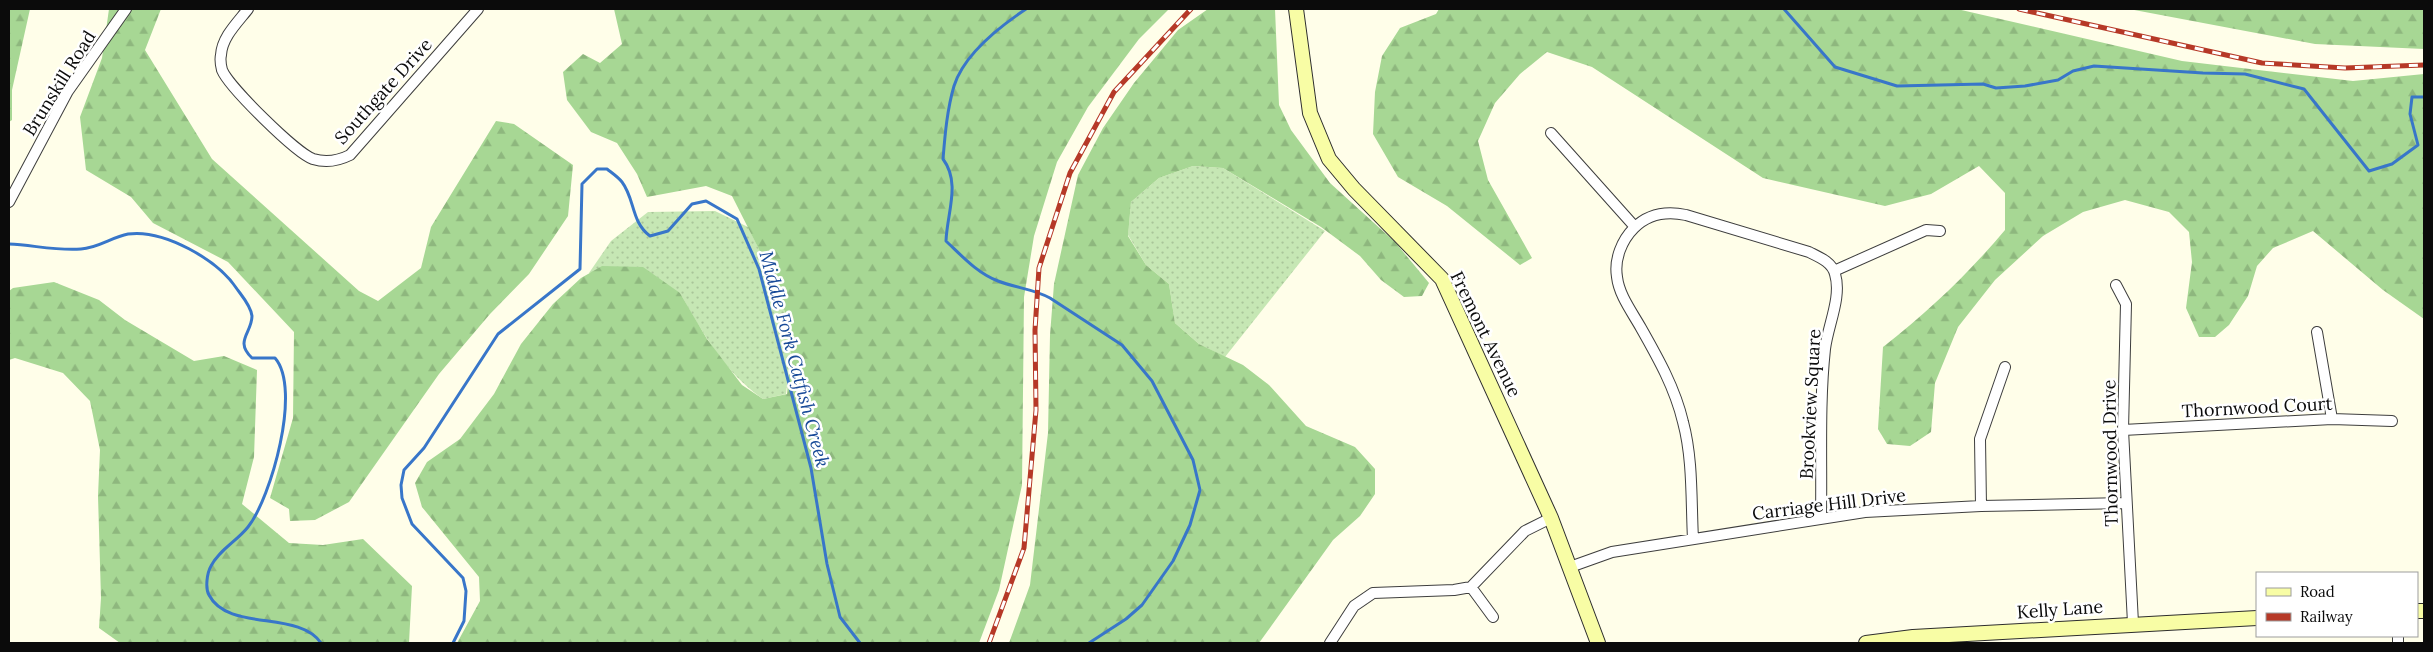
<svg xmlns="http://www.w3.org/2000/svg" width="2433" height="652" font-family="Lora,serif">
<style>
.grass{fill:url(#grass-dots)}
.forest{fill:url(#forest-firs)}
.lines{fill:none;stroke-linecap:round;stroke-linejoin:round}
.stream{stroke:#3876c9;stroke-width:3}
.street-casing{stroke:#3e3e3e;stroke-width:12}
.secondary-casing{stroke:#2d2d2d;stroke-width:16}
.street{stroke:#fff;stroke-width:10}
.secondary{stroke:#f8fda5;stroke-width:14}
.rail-casing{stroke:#b63927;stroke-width:5}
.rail{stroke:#fff;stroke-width:3;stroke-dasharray:9;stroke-linecap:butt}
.labels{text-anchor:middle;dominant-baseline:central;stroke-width:5;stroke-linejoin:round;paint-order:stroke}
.street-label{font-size:18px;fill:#0b0b0b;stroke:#fff}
.water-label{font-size:19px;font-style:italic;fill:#184a98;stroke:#fff}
</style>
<defs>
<pattern id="grass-dots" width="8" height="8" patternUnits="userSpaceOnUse" patternTransform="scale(1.25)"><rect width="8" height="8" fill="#c6e7b4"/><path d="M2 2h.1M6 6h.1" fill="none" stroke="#a9c599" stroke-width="1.8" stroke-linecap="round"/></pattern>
<pattern id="forest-firs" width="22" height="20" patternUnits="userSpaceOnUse" patternTransform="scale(1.25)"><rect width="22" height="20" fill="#a7d794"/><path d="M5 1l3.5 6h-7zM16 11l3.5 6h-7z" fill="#8eb77e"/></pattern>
</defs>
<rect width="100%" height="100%" fill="#fffee9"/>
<path class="grass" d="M1193,166L1223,168L1325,231L1225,357L1199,344L1175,323L1169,284L1146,265L1128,235L1131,202L1159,178Z
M715,211L748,227L775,281L792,335L786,394L763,399C724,372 703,333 680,293L589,273L611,241L648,212Z"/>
<path class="forest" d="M9,9H30L12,90V120L9,122Z
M109,9H161L145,50L212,159L359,291L378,301L421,268L431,227L496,121L514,124L573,165L568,216L529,274L490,314L439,374L349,502L315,520L290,521L289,509L270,498L293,418L294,332L228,262L153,223L131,197L86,170L80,117L102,58Z
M614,9H1169L1139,39L1088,107L1057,162L1034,236L1024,297L1022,485L999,590L979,643H457L480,601L479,577L422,507L415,483L427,462L460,439L494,394L521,344L553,304L581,278L602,266L643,267L680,293L707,339L742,385L763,399L787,394L792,335L775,281L732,196L706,186L647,197L637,174L617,143L591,132L567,100L563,72L583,54L600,63L622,44Z
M1208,9H1275L1279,105L1291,130L1330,183L1395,242L1429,283L1422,296L1404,297L1381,280L1360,256L1321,227L1223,168L1193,166L1159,178L1131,202L1128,236L1146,265L1169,284L1175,323L1199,344L1243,365L1269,385L1306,426L1355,447L1375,469V494L1360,516L1333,540L1259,643H1009L1030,585L1048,433L1050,335L1054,284L1078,175L1103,128L1134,83L1178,30Z
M1439,9H1957L2182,61L2353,81L2424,74V319L2383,290L2313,231L2273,248L2257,266L2248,296L2229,325L2215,337H2199L2186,308L2192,262L2189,232L2169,212L2125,200L2083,212L2043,236L1995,280L1958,327L1935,383L1931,432L1910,446L1887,444L1878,429L1883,347C1928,312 1968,274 2005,230V193L1979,166L1931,194L1885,206L1763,178L1592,67L1547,52L1520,74L1495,103L1478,141L1488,180L1532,258L1520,265L1447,206L1398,177L1373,134L1375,92L1382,56L1400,28L1436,14Z
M2129,9H2424V49L2315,44Z
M54,282L99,300L125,320L194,361L224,356L257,370L254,457L242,504L289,543L323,545L363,539L412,586L409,643H120L99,628L101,598L98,496L100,450L90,401L63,373L15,358L9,360V291L13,288Z"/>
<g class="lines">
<path class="stream" d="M1026,9C999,27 964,54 954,86C947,110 945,135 943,159C961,183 947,213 946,241C962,256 977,273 998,281C1016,288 1034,289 1050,298L1122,345L1152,381L1193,460L1200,490L1190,525L1173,561L1142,605L1126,619L1089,643
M1784,9L1835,67L1897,86L1983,84L1996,88L2025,86L2058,80L2073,71L2094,66L2203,73L2245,74L2304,89L2369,171L2392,164L2418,145L2410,114L2412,97H2424
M9,244C33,245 56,251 81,249C98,248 112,237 128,234C164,229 218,260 237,289C242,296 251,306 252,316C252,333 234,341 252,358H275C302,389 271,498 248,527C237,541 219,550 211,566C207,573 205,588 209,595C228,632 299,610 321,643
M453,643L464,621L466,591L463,578L412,524L402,498L401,485L404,470L424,448L498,334L580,269L582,184L597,169H607C612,173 618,177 622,182C635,199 631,222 650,236L668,231L692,204L706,201L737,219L759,269L811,468L827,564L840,617L860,643"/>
<g class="street-casing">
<path id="street" d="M248,9C238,22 222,37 221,55C220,59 221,66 222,70C229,87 296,153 313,159C326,163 338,161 350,155L478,9
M1551,133L1635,227
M9,202L68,91L126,9
M1834,271L1926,230L1940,231
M2116,285L2126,304L2123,430L2133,623
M2317,332L2332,419
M2123,430L2332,419L2392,421
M1981,506L1980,439L2005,367
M1693,539C1691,501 1693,459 1683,422C1675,388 1658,358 1641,328C1632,312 1619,295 1617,277C1614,259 1622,240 1634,228C1649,213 1667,211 1686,215L1809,252C1819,257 1832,262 1835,274C1842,297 1828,325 1825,349C1819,405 1822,462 1821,518
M1570,567L1612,552L1865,512L1981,506L2125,503
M1471,587L1493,617
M2398,636V643
M1330,643L1354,606L1373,593L1454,590L1471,587L1525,531L1551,518"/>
</g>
<g class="secondary-casing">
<path id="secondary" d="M1296,9L1310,113L1329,159L1354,189L1442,279L1551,518L1598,643
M2417,611H2424
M1866,643L1913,637L2257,618"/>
</g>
<use href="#street" class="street"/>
<use href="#secondary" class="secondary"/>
<g class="rail-casing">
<path id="rail" d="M2019,9L2262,63L2345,68L2424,65
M989,643L1024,548L1036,410L1035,330L1039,268L1070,173L1114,92L1191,9"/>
</g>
<use href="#rail" class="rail"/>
</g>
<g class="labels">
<g class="street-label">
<text transform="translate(59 83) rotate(-58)">Brunskill Road</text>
<text transform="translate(383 91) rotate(-48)">Southgate Drive</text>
<text transform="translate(1486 334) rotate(64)">Fremont Avenue</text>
<text transform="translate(1810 404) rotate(-87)">Brookview Square</text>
<text transform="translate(2257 407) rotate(-3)">Thornwood Court</text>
<text transform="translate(2110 453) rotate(-91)">Thornwood Drive</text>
<text transform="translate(1829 504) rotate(-7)">Carriage Hill Drive</text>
<text transform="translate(2060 609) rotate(-4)">Kelly Lane</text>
</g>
<g class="water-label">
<text transform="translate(795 359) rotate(75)">Middle Fork Catfish Creek</text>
</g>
</g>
<rect width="2433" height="652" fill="none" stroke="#0b0b0b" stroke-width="20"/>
<rect x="2256" y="572" width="162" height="65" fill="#ffffff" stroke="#9d9d9d"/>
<rect x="2266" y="588" width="25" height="8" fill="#f8fda5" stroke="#9d9d9d"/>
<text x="2300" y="597" font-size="15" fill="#0b0b0b">Road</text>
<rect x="2266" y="613" width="25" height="8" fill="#b63927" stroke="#9d9d9d"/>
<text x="2300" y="622" font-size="15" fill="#0b0b0b">Railway</text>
</svg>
